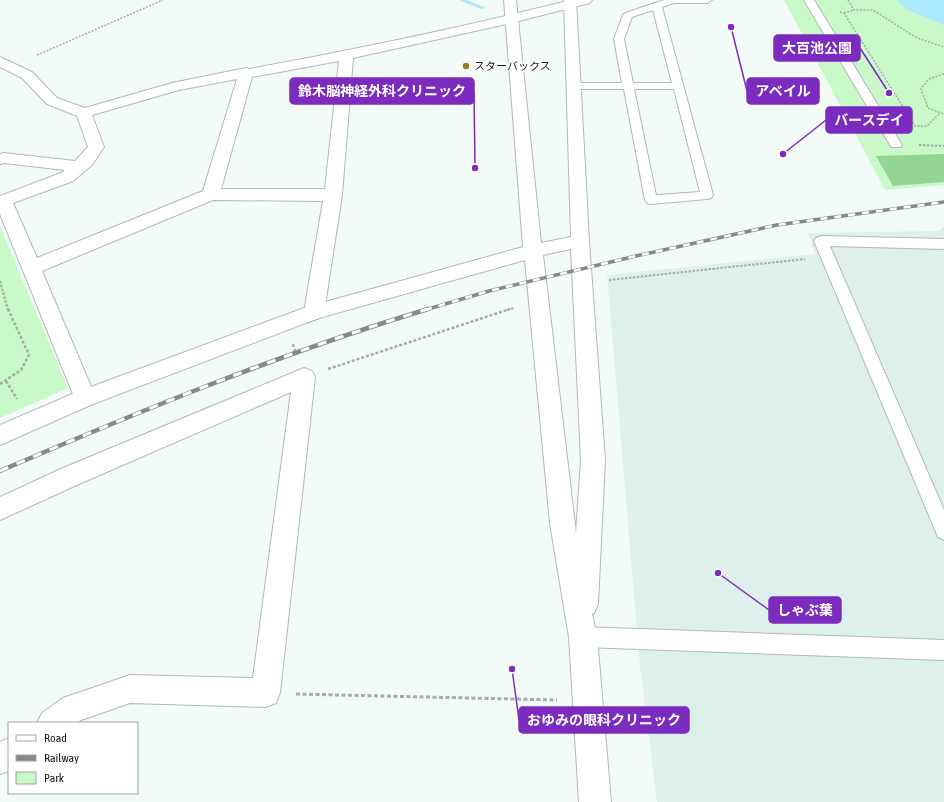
<svg xmlns="http://www.w3.org/2000/svg" width="944" height="802" font-family="'Asap Condensed','Noto Sans JP',sans-serif">
<style>
.built{fill:#def0ec}
.green{fill:#c9f9c8}
.forest{fill:#93d693}
.water{fill:#abe9fe}
.lines{fill:none;stroke-linecap:round;stroke-linejoin:round}
.stream{fill:#abe9fe;fill-rule:evenodd}
.service-casing{stroke:#b0b8b6;stroke-width:2}
.minor-casing{stroke:#b0b8b6;stroke-width:2}
.tertiary-casing{stroke:#b0b8b6;stroke-width:2}
.path-far3{stroke:#a4aba9;stroke-width:1.5;stroke-dasharray:2 1.5;stroke-linecap:butt}
.path-far2{stroke:#a4aba9;stroke-width:2;stroke-dasharray:2.5 1.5;stroke-linecap:butt}
.path-far1{stroke:#a4aba9;stroke-width:2.5;stroke-dasharray:3 2;stroke-linecap:butt}
.path{stroke:#a4aba9;stroke-width:3;stroke-dasharray:4 2.5;stroke-linecap:butt}
.service{fill:#fff;fill-rule:evenodd}
.minor{fill:#fff;fill-rule:evenodd}
.tertiary{fill:#fff;fill-rule:evenodd}
.rail-far1-casing{stroke:#858a89;stroke-width:3.5}
.rail-casing{stroke:#858a89;stroke-width:4.5}
.rail-far1{stroke:#fff;stroke-width:2.5;stroke-dasharray:7;stroke-linecap:butt}
.rail{stroke:#fff;stroke-width:3;stroke-dasharray:9;stroke-linecap:butt}
.poi-dot{fill:#9a7a24;stroke:#fff;stroke-width:1.5}
.labels{text-anchor:middle;dominant-baseline:central;stroke-width:3.5;stroke-linejoin:round;paint-order:stroke}
.far-poi-label{font-size:11px;fill:#151818;stroke:#fff;text-anchor:start}
.leader{fill:none;stroke:#7b2cbf;stroke-width:1.5}
.callout-dot{fill:#7b2cbf;stroke:#fff;stroke-width:1.5}
.callout{fill:#7b2cbf;stroke:#7b2cbf;stroke-width:1.5}
.callout-label{font-size:14px;text-anchor:middle;font-weight:bold;fill:#fff}
</style>
<rect width="100%" height="100%" fill="#f3fbf9"/>
<path class="built" d="M944,226V802H657L640,666L607,275L815,254L808,233L939,231Z"/>
<path class="green" d="M784,0H944V185L885,190Z
M0,226L68,388L0,418Z"/>
<path class="forest" d="M944,154V182L893,186L876,156Z"/>
<path class="water" d="M896,0H944V25L910,11Z"/>
<g class="lines">
<path class="stream" d="M459,0H467L486,8L481,9Z"/>
<g class="service-casing">
<path id="service" d="M664,0H712L707,3H674L662,7L713,195L711,198L707,199L651,204L647,203L645,200L624,89H575L570,86L575,83H622L614,39L623,15L625,13ZM653,10L672,83H633L624,39L632,17ZM634,89H674L700,192L656,195Z
M804,0H814L902,145L900,147H892L890,145Z
M821,236L944,239V249L830,246L944,510V540L938,537L814,241L816,238Z
M583,627L944,640V660L583,647L576,644L573,637L576,630Z"/>
</g>
<g class="minor-casing">
<path id="minor" d="M571,0H592L590,3L511,23L353,58L342,195L324,312L321,317L314,320L307,317L304,312L323,201L213,200L42,271L96,398L93,404L85,407L77,404L0,214V196L61,173L65,170L4,163L0,164V154L4,153L75,161L88,147L77,116L47,104L22,78L0,67V57L32,72L57,98L85,108L172,83L246,68L249,69C357,49 465,27 571,0ZM339,61L325,189H221L252,77ZM237,79L203,191L37,258L13,203L73,181L92,165L104,147L92,115L179,90Z
M304,368L312,371L315,377L280,693L276,703L266,707L130,703L81,720L77,723H37L42,713L63,698L130,675L253,678L291,392L79,484L0,520V497L63,468Z
M9,738V771L0,774V742Z"/>
</g>
<g class="tertiary-casing">
<path id="tertiary" d="M504,0H516L541,243L571,237L564,0H576L589,241L605,460L598,604L594,613L592,614L597,637L611,802H579L569,637L550,523L525,260L319,318L93,404L0,445V425L77,392L307,307L523,247ZM571,249L581,460L576,533L543,255Z"/>
</g>
<path class="path-far3" d="M848,0L854,10H873L917,38L944,47
M840,12L844,13L915,126H927L940,113
M844,13L854,10
M37,55L163,0
M944,74L929,79L921,89L928,108L944,114"/>
<path class="path-far2" d="M919,145L944,146
M609,280L805,259
M0,281L8,310
M507,310L514,308"/>
<path class="path-far1" d="M293,344L296,355
M328,369L510,309
M6,381L17,399
M0,384L21,370L29,355L8,309"/>
<path class="path" d="M296,694L557,700"/>
<use href="#service" class="service"/>
<use href="#minor" class="minor"/>
<use href="#tertiary" class="tertiary"/>
<g class="rail-far1-casing">
<path id="rail-far1" d="M425,310L489,291L636,256L777,225L944,202"/>
</g>
<g class="rail-casing">
<path id="rail" d="M0,471C140,411 282,353 428,309"/>
</g>
<use href="#rail-far1" class="rail-far1"/>
<use href="#rail" class="rail"/>
</g>
<circle class="poi-dot" cx="466" cy="66" r="4"/>
<g class="labels">
<g class="far-poi-label">
<text x="474" y="66">スターバックス</text>
</g>
</g>
<path class="leader" d="M889 93L860 48M731 27L747 91M475 168L474 91M783 154L826 120M718 573L769 610M512 669L519 720"/>
<g class="callout-dot">
<circle cx="889" cy="93" r="4"/>
<circle cx="731" cy="27" r="4"/>
<circle cx="475" cy="168" r="4"/>
<circle cx="783" cy="154" r="4"/>
<circle cx="718" cy="573" r="4"/>
<circle cx="512" cy="669" r="4"/>
</g>
<g class="callout">
<rect x="774" y="35" width="86" height="26" rx="4"/>
<rect x="747" y="78" width="72" height="26" rx="4"/>
<rect x="290" y="78" width="184" height="26" rx="4"/>
<rect x="826" y="107" width="86" height="26" rx="4"/>
<rect x="769" y="597" width="72" height="26" rx="4"/>
<rect x="519" y="707" width="170" height="26" rx="4"/>
</g>
<g class="callout-label">
<text x="817" y="53">大百池公園</text>
<text x="783" y="96">アベイル</text>
<text x="382" y="96">鈴木脳神経外科クリニック</text>
<text x="869" y="125">バースデイ</text>
<text x="805" y="615">しゃぶ葉</text>
<text x="604" y="725">おゆみの眼科クリニック</text>
</g>
<rect x="8" y="722" width="130" height="72" fill="#ffffff" stroke="#a1a3a3"/>
<rect x="16" y="735" width="20" height="6" fill="#ffffff" stroke="#a1a3a3"/>
<text x="44" y="742" font-size="12" fill="#151818">Road</text>
<rect x="16" y="755" width="20" height="6" fill="#858a89" stroke="#a1a3a3"/>
<text x="44" y="762" font-size="12" fill="#151818">Railway</text>
<rect x="16" y="772" width="20" height="12" fill="#c9f9c8" stroke="#a1a3a3"/>
<text x="44" y="782" font-size="12" fill="#151818">Park</text>
</svg>
